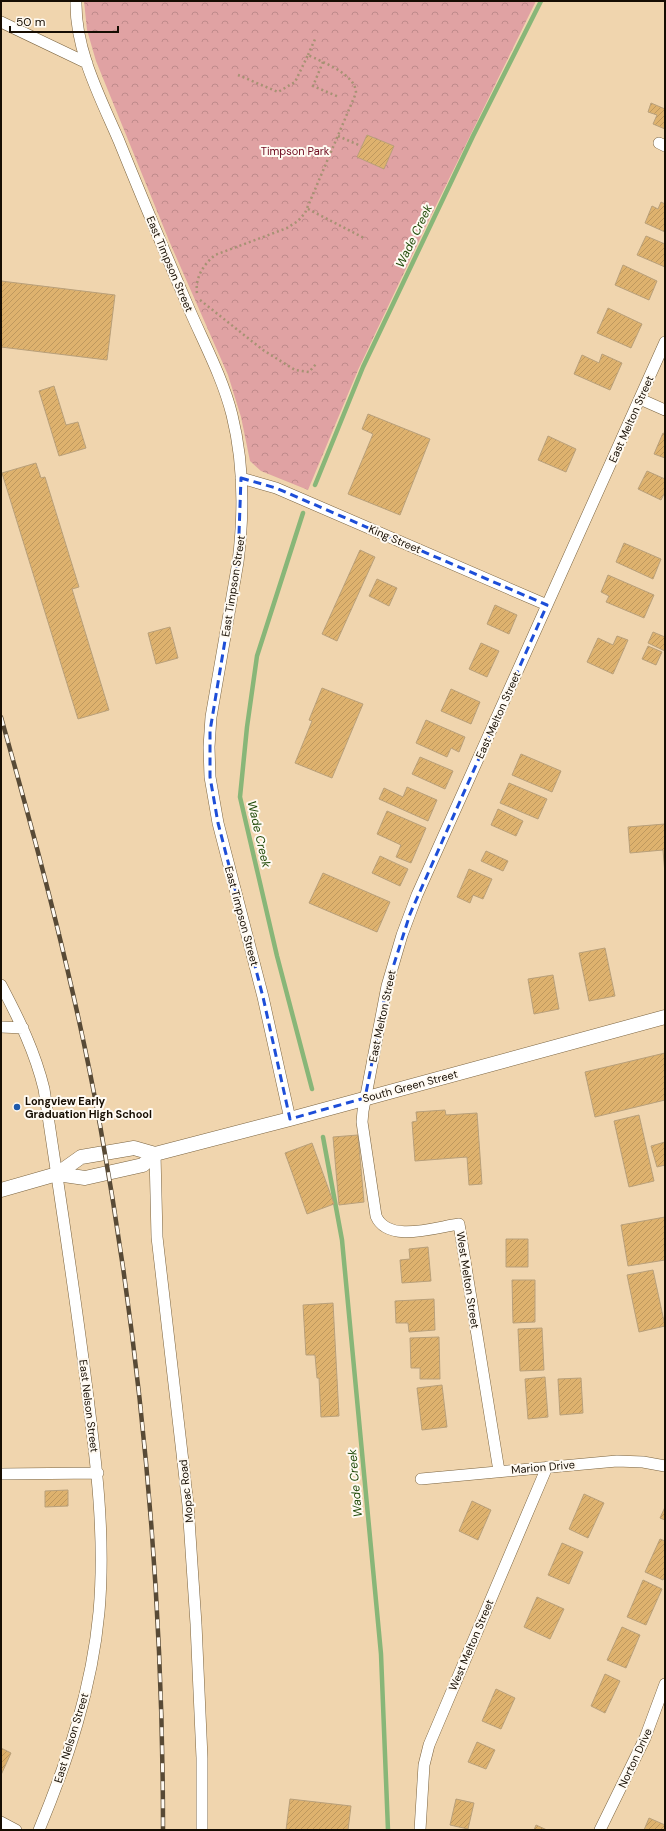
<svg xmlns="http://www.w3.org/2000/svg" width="666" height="1831" font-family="'DM Sans',sans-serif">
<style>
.park{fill:url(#park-crowns)}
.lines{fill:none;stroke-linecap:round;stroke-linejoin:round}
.stream{stroke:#88b678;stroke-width:4.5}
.building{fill:url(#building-hatch);stroke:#b9a07a}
.minor-casing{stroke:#7a633f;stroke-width:12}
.tertiary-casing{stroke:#7a633f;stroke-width:15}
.path{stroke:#a79274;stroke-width:2.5;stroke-dasharray:2 3;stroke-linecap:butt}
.minor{stroke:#fff;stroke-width:11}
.tertiary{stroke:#fff;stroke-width:14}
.rail-casing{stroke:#584a36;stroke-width:4.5}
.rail{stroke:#fffaf2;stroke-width:3;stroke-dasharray:9;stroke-linecap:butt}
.marked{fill:none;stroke:#1d4ed8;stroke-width:3;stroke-dasharray:8 5;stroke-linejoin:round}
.poi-dot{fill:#1f59ab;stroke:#fffaf2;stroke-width:1.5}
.labels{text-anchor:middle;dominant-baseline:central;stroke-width:4;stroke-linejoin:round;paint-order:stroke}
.park-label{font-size:11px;fill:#6d091e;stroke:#fffaf2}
.street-label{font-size:11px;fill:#160d02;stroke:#fffaf2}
.poi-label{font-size:11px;font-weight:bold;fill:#160d02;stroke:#fffaf2;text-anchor:start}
.water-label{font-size:12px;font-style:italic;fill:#204b0a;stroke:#fffaf2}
</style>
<defs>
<pattern id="park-crowns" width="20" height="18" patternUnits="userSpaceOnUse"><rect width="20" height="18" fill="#e0a2a3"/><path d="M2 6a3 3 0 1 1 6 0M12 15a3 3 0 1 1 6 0" fill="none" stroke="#bf8a8b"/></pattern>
<pattern id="building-hatch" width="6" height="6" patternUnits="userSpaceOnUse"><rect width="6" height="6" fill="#deb26e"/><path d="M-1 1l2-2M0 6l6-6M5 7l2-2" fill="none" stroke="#be985e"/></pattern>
</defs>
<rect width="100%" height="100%" fill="#f0d5ae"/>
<path class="park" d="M84,1H536L426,226L358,370L308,490L261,471L250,461L241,417L228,375L170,243L96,61L87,30Z"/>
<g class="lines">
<path class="stream" d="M315,485L363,367L473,136L541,1
M303,513L257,656L247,727L240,797L277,956L312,1089
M323,1137L342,1240L381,1654L388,1830"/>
</g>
<path class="building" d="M651,103L665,109V129L653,124L657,115L648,112Z
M367,135L394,146L384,169L357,157Z
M661,202L665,204V232L645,223L652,206L658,209Z
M646,236L665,244V267L637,255Z
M623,265L657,281L649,300L615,285Z
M1,281L115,295L107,360L1,347Z
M608,308L642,324L631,348L597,333Z
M602,354L622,363L610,390L574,374L582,355L599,363Z
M54,386L66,425L78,422L86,448L59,456L39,391Z
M368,414L430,439L400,515L348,494L373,434L362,429Z
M663,433L665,434V458L654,454Z
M548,436L576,449L566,472L538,460Z
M36,463L41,478L45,477L79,587L72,589L109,710L78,719L2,473Z
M647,471L665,479V492L661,500L638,489Z
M624,543L661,559L653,579L616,562Z
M360,550L375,557L337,641L322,634Z
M608,575L654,595L644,618L606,602L609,596L601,592Z
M377,579L397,588L389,606L369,596Z
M495,605L517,615L509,634L487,624Z
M170,627L178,658L156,664L148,633Z
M653,632L665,637V651L648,643Z
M617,636L628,640L613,674L587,662L598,638L613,645Z
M481,643L499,651L487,677L469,669Z
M648,646L662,652L656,665L642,659Z
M322,688L363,704L332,778L295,763L312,721L309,720Z
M451,689L480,702L471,724L441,711Z
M426,720L465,737L459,752L451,748L447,757L416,743Z
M521,754L561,771L552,792L512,775Z
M420,757L453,771L445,789L412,774Z
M509,783L547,799L538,819L500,803Z
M407,787L437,800L428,821L379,799L384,788L403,797Z
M498,809L523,821L516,836L491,825Z
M387,811L426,828L411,863L396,857L401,845L377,834Z
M665,824V874L663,850L630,853L628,827Z
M486,851L508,861L503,871L481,861Z
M380,856L408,869L400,886L372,873Z
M469,869L492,879L483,899L473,895L470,903L457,897Z
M323,873L390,902L377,932L309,903Z
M605,948L615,996L589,1001L579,953Z
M553,975L559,1009L534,1014L528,979Z
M665,1053V1100L595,1117L585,1072Z
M445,1110L446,1115L477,1113L482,1184L469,1185L467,1157L415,1161L412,1122L417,1121L416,1112Z
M639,1115L654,1181L629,1187L614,1121Z
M358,1135L364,1202L339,1205L333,1137Z
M665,1142V1165L657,1167L651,1146Z
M312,1143L334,1204L307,1214L285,1153Z
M665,1217V1260L628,1266L621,1225Z
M506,1239H528V1267H506Z
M428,1247L431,1281L402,1283L400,1260L410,1259L409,1249Z
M653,1270L665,1326L639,1332L627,1275Z
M512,1280H535V1322L513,1323Z
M434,1299L435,1330L409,1332L408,1323H396L395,1301Z
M333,1303L339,1416L321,1417L319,1378H317L315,1355H306L303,1305Z
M542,1328L544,1370L520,1371L518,1329Z
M439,1337L440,1379H420V1368H411L410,1338Z
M545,1377L548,1417L528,1419L525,1379Z
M581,1378L583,1413L560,1415L558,1379Z
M442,1385L447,1427L422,1430L417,1388Z
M68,1490V1506L45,1507V1491Z
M584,1494L604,1503L588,1538L569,1529Z
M472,1501L491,1510L478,1540L459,1531Z
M665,1507V1520L660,1518Z
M660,1539L665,1541V1576L663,1580L645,1572Z
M562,1543L583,1552L569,1584L548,1575Z
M643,1580L662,1589L646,1625L627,1617Z
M537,1597L564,1609L550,1639L524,1627Z
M622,1627L640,1635L626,1668L607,1660Z
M605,1674L620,1681L605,1713L591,1706Z
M496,1689L515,1698L501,1729L482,1721Z
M477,1742L495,1750L486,1769L468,1762Z
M1,1748L11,1753L1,1775Z
M290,1799L351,1806L348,1830H286Z
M456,1799L474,1803L468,1829L450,1825Z
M649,1818L665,1825V1830H644Z
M536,1825L547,1830H534Z"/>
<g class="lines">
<g class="minor-casing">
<path id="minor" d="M76,1C75,50 100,97 119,141C142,198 166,255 190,311C205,345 223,379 232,415C244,463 244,513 238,562L211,717L209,747L210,777L218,823L263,997L290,1119
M1,22L87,63
M659,143L665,146
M640,399L665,410
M241,478L276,488L547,605
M1,985C19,1019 35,1052 44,1089C58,1184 73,1279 85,1374C95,1453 106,1532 99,1612C92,1688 68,1760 39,1830
M1,1027L23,1028
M155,1154L157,1237L188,1505L196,1624L202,1758V1830
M499,1471L459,1224C436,1227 388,1244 376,1216L362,1122L363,1111L387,986L402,935L417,895L665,342
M1,1474L98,1473
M421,1479L617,1461L643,1462L665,1466
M1,1822L16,1830
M420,1830L424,1765L429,1745L547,1467
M600,1830L645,1738L665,1684"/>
</g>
<g class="tertiary-casing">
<path id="tertiary" d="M57,1174L85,1178L143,1165L155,1154
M1,1190L57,1174L81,1157L134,1148L155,1154L290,1119L665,1017"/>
</g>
<path class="path" d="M308,55L316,37
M323,62L313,86L339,97
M338,136L361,146
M308,209L364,238
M197,293C195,278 203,265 215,255L287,228L298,221L305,213L356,93C356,74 322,62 308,55L295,82L278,92L238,75
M200,300L263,350L295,370L309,372L316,364"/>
<use href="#minor" class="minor"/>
<use href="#tertiary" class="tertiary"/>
<g class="rail-casing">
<path id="rail" d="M1,717C39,852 75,987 100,1125C142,1358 163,1593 163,1830"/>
</g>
<use href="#rail" class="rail"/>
</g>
<path class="marked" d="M241,478L276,488L547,605L410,914L387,986L365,1098L290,1119L263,997L218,823L210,777V731L238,562Z"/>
<circle class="poi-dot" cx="17" cy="1107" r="4"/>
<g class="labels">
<g class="park-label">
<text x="295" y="151">Timpson Park</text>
</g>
<g class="street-label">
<text transform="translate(170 264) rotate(67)">East Timpson Street</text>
<text transform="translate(631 419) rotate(-66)">East Melton Street</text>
<text transform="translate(395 539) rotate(23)">King Street</text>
<text transform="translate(233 586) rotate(-81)">East Timpson Street</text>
<text transform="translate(498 715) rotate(-66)">East Melton Street</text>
<text transform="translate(242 916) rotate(75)">East Timpson Street</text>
<text transform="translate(382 1016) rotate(-78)">East Melton Street</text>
<text transform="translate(410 1086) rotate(-15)">South Green Street</text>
<text transform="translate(468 1280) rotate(81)">West Melton Street</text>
<text transform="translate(89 1406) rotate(83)">East Nelson Street</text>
<text transform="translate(543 1467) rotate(-5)">Marion Drive</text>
<text transform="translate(186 1491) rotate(-96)">Mopac Road</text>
<text transform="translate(471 1645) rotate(-67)">West Melton Street</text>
<text transform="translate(71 1738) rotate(-73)">East Nelson Street</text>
<text transform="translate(635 1758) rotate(-65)">Norton Drive</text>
</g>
<g class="poi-label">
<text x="25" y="1101">Longview Early<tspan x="25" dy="13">Graduation High School</tspan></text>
</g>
<g class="water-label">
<text transform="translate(414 236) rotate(-64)">Wade Creek</text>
<text transform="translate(259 834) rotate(77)">Wade Creek</text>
<text transform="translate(355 1483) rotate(-95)">Wade Creek</text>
</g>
</g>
<rect width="666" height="1831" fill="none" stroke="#160d02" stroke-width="4"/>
<path d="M10 26v6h108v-6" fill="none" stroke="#160d02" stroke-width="2"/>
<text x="16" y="26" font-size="12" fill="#160d02" stroke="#fffaf2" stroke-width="3" paint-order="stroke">50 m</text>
</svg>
